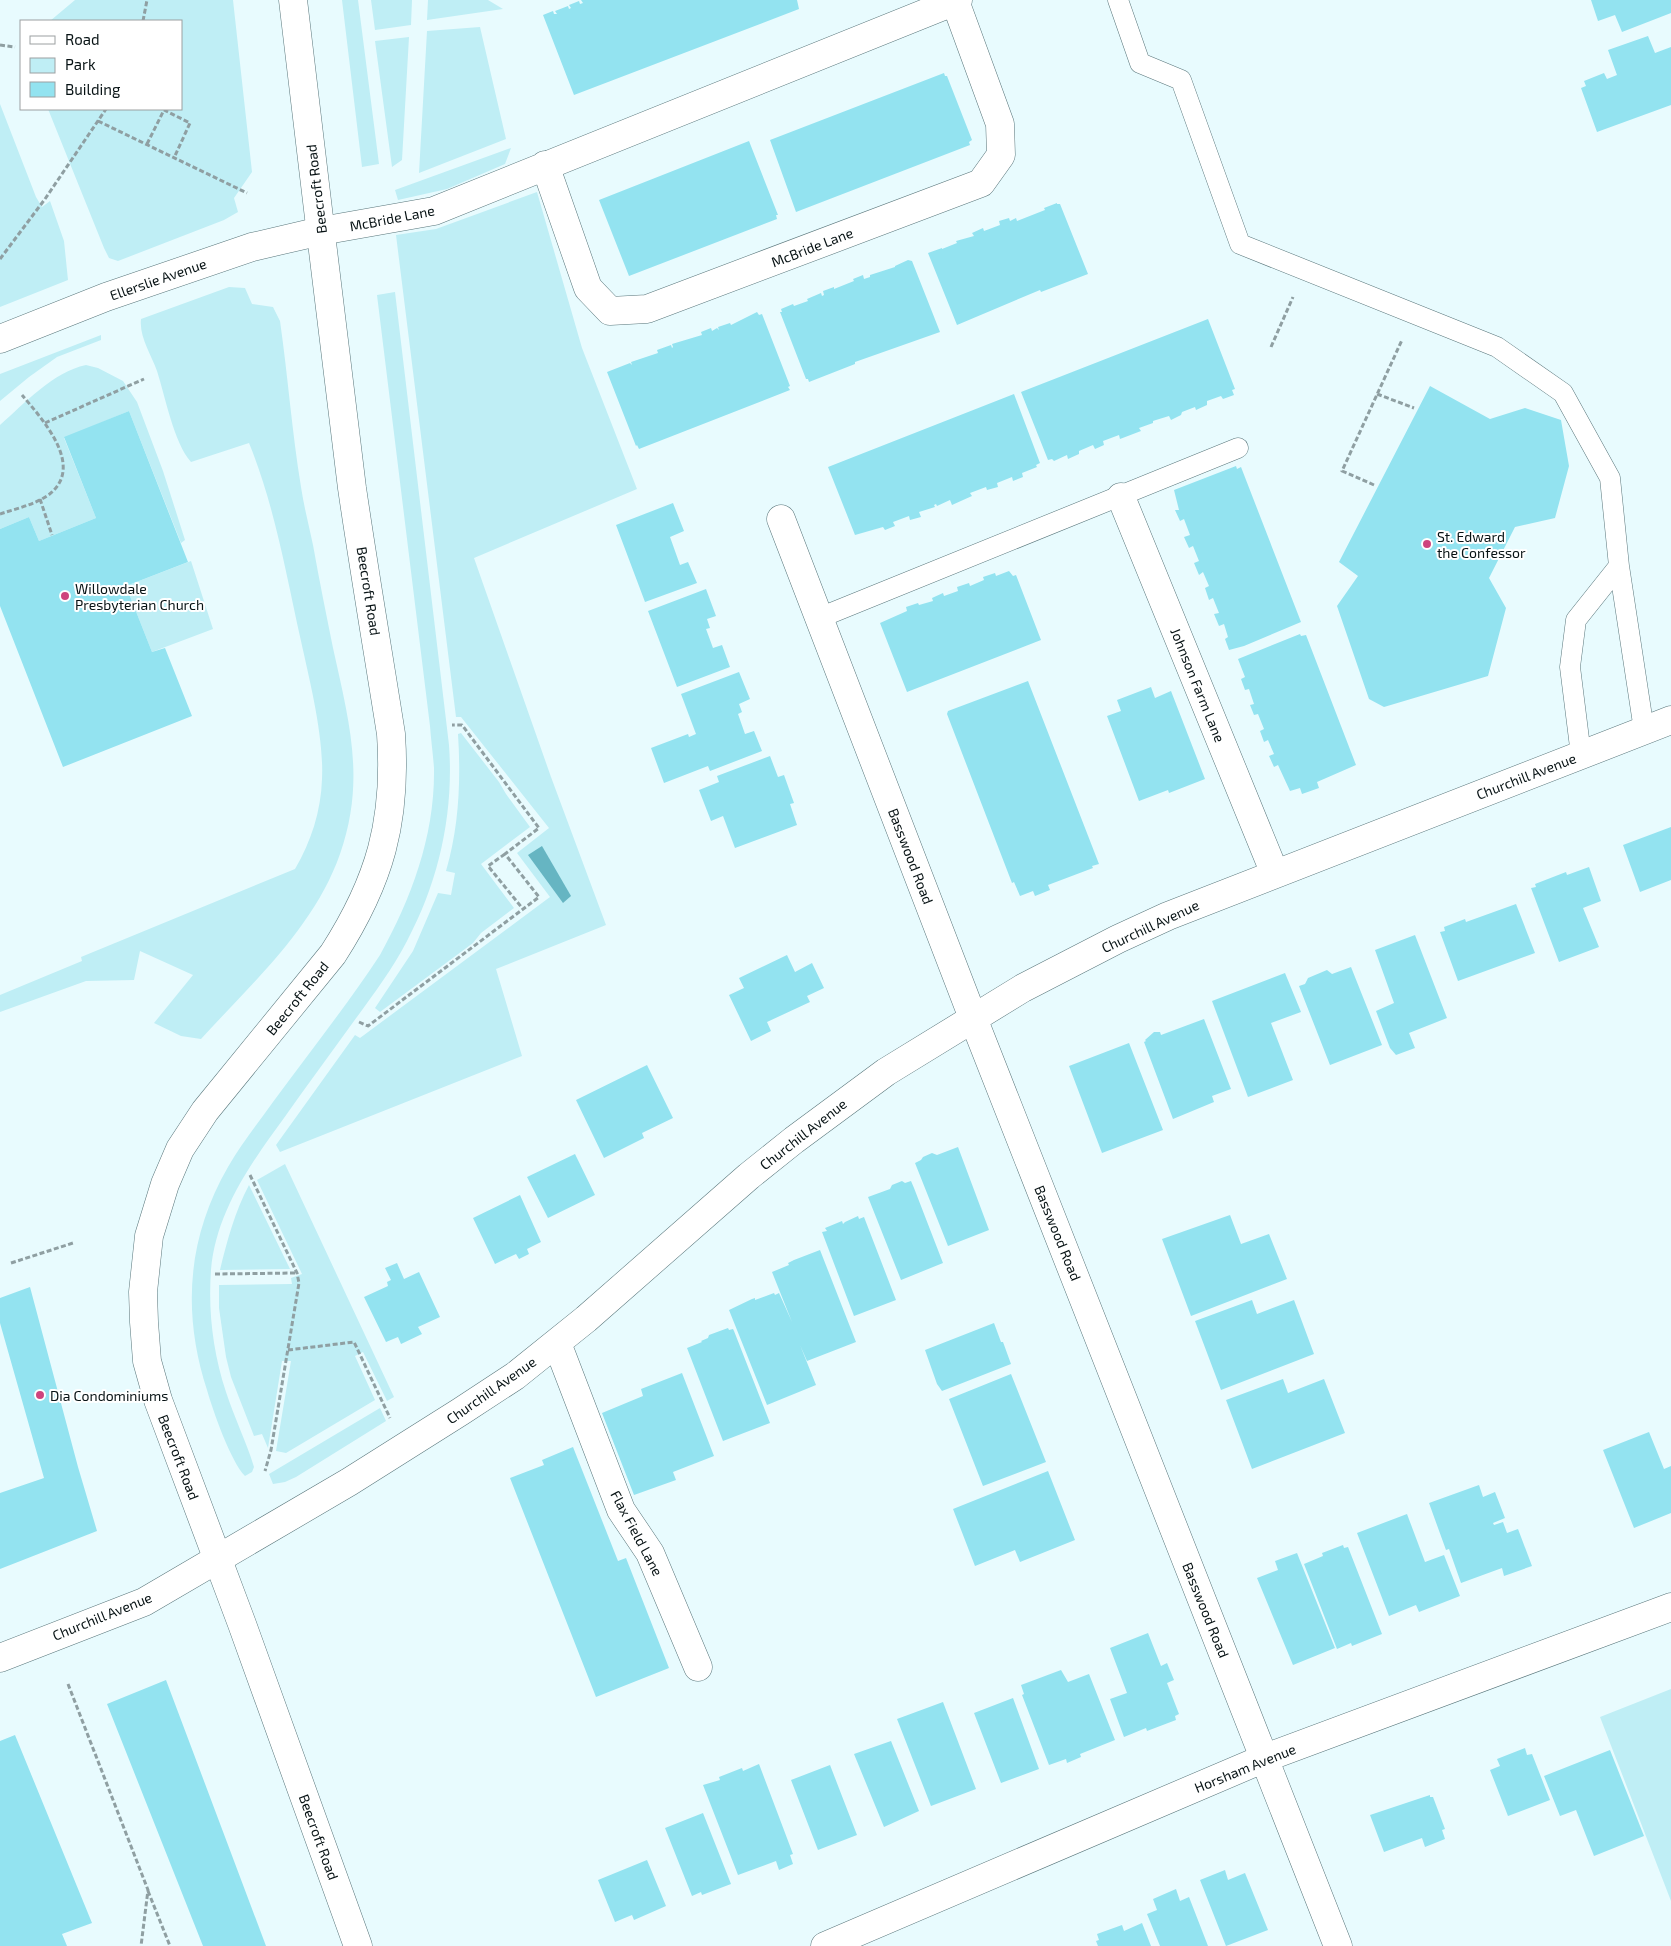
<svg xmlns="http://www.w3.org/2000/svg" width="1671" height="1946" font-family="'Exo 2',sans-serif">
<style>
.green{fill:#bfeef5}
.water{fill:#66b5c2}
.building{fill:#93e3f0}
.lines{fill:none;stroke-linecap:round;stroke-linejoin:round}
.lane-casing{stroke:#59767b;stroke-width:21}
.street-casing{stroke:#59767b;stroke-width:29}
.secondary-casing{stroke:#59767b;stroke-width:29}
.path{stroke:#8f9fa2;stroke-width:3;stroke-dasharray:5 2.5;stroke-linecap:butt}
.lane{stroke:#fff;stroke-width:20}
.street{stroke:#fff;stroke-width:28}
.secondary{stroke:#fff;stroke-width:28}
.poi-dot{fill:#ce447d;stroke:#fff;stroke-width:2}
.labels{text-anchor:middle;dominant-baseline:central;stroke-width:4;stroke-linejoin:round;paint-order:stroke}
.street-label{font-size:14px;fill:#071214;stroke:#fff}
.poi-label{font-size:14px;fill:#071214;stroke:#fff;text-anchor:start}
</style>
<rect width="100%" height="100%" fill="#e8fbfe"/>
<path class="green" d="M75,0H233L252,172L234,198L238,212L224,220L118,261L109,258L104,248L48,109H181V21H50Z
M342,0H358L379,164L362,167Z
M371,0H412L411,25L375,30Z
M428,0H488L503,9L427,20Z
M480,27L506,139L419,173L427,31Z
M409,37L402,160L392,167L375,41Z
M0,104L36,197L42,207L50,201L64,241L68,280L0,307Z
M511,148L505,164L447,189L398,200L395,190Z
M537,192L582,348L637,489L474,558L551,777L606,925L496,969L522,1056L280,1152L276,1145L355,1035L360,1038L550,897L517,853L549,828L461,717H456L396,235L436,229Z
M229,287L245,288L252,304L273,307L280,321C288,377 292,432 301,487C304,507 309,526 313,545C319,579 326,613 333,648C349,721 366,780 340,854C314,928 252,983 201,1039L181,1036L154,1023L193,975L140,951L134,980L86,981L0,1012V995L82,961L81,957L295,869C311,842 321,811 322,779C324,737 310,682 301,641C286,574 275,507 249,443L191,462C174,443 165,396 157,371C151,354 139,337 141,319Z
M395,292L449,745C454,813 439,881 407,941C392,970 373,995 354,1021C331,1053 307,1085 284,1118C251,1163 216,1212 211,1270C208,1312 213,1352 226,1392C234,1417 246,1441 254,1467L252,1472L245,1476C231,1462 213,1411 207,1390C182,1313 187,1238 228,1167C241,1144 258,1123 273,1102C309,1053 347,1005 380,955C412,897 435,835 434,768C433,754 431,740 430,726L377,295Z
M101,335V340L57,357L29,377L0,401V374Z
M86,365L98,368L123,381L137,402L163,471L185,540L181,543L129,411L64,438L96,518L39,541L29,517L0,529V425C25,403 53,372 86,365Z
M191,561L213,629L152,652L126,586Z
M461,733L499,782L506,794L530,827L481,864L514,908L481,933L473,943L380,1012L375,1008L413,951L438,893L451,895L455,873L446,871C459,827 461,780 458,734Z
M285,1164L394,1397L387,1401L363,1352L355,1356L375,1400L286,1453L276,1451L291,1361H282L268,1448L262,1434L254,1436L231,1377L226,1357L219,1308V1285L292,1284L291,1278L302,1274L257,1180Z
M249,1185L290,1269L220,1270C227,1241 235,1211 249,1185Z
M380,1408L386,1421L296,1477L285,1482L273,1484L269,1474Z
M1671,1689V1901L1600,1717Z"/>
<path class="water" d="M542,846L571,896L563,903L528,855Z"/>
<path class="building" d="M581,0H797L799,9L574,95L543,15L553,11L554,14H557L555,11L568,6L569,9L571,8L569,5L579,1L580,4L583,3Z
M1591,0H1671V13L1622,32L1615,15L1598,21Z
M1648,36L1655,53L1671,47V105L1597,132L1581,88L1586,86L1584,81L1604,73L1607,79L1617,75L1608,50Z
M944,73L945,76H947L972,140L969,142L970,145L796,212L770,140Z
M749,141L778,215H776L777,219L629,276L599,200Z
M1057,203V204H1060L1088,274L1041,292L1040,290L957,325L928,253L942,248V249L957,243L956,241L974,236L972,233L983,228L984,231L1000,225L999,221L1009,218L1010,221L1016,218L1017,221L1045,210L1044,208Z
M908,260L912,261L940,332L855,362V364L809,382L808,379H806L780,312H782L781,309L793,304L794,306L808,301L807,299L821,293L822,296L824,295L823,291L834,287V289L854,281L853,279L863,275L864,279L870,277V275L895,267V266Z
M757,312L759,315L762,314L790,386L788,387L790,390L639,449L637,445L636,446L607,372L630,363L632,365L631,362L658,353L657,350L671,345L672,348L673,347L672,344L702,335L701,332L711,328L712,331L717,328L719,330L718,327L730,323L731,325Z
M1208,319L1235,389L1232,390L1234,395L1223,399L1221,396L1207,401V405L1196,410L1195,407L1182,412L1181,415L1171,420L1169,416L1156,420L1153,421V423L1139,428L1141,431L1120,439L1119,435L1103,441L1104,445L1095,449L1093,445L1079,451V454L1068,459L1067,455L1054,461L1052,459L1048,460L1021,392Z
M1430,386L1490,419L1525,408L1561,420L1569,466L1555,518L1515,527L1489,578L1506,608L1488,676L1384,707L1369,699L1337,606L1358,576L1339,562Z
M1014,394L1040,463L1036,465L1037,467L1022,473L1023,477L1013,481L1012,477L997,483L998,487L987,490L986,487L970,493L972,496L952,505L950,500L937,506L936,504L934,505L935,507L919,512L921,517L910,520L909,516L893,522L895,526L885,530L883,527L855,535L828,467Z
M129,411L188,562L126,586L152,652L165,648L192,716L63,767L0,606V529L29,517L39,541L96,518L64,437Z
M1236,466L1237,469L1241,467L1301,622L1244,646L1229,650L1225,639L1228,637L1224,624L1219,626L1214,614L1219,613L1213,598L1209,600L1205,588L1209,586L1203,572L1199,575L1194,563L1199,561L1193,546L1189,548L1184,537L1190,535L1184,519L1180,521L1175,510H1179L1174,490Z
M673,503L684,531L670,537L680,565L688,562L697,583L645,602L616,525Z
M1009,571L1013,576L1016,575L1041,640L907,692L880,623L907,611L906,607L918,603L919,605L933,601L932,598L943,593L944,596L958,591L957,587L969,583L970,586L984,580L983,577L995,573L996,576Z
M706,589L716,616L707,619L710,628L706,629L713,648L722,645L730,667L677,687L648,611Z
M1300,634L1301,636L1306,635L1356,765L1317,782L1319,788L1302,794L1300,788L1290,791L1278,765L1274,767L1269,756L1274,754L1268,740L1264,742L1260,731L1264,729L1258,714L1254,715L1250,705L1254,704L1249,689L1245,690L1241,679L1245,677L1238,659Z
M739,672L750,699L739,704L742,712L738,714L745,734L754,731L762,751L710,771L708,766L664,783L651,748L688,734L689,737L696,734L681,694Z
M1028,681L1099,864L1092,866L1093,868L1048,885L1050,890L1035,896L1033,891L1020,896L1014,882L1012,883L947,714L948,711Z
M1151,687L1155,698L1171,691L1205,779L1169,793L1168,790L1139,801L1107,716L1121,711L1117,700Z
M770,756L778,777L784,775L794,803L790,804L797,825L735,848L723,816L711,821L699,790L719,782L717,776Z
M1671,827V880L1640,892L1623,845Z
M1589,867L1601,901L1583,908L1599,947L1559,962L1531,888L1536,887L1535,884L1566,872L1567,875Z
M1516,904L1535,953L1458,981L1440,932L1445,931L1444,927L1465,919L1466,922Z
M1415,935L1447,1018L1409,1033L1415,1048L1396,1055L1390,1048L1376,1011L1394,1003L1375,950Z
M787,955L795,972L812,963L824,988L807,996L810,1002L767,1022L771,1031L751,1041L729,995L744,988L739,978Z
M1351,967L1382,1045L1330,1065L1299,986L1305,984L1308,978L1327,970L1332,974Z
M1285,973L1301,1012L1271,1023L1293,1080L1248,1097L1212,1001Z
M1204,1019L1231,1089L1212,1096L1214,1102L1173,1119L1144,1042L1146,1041L1145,1040L1154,1032H1160L1161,1035Z
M1129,1043L1163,1130L1102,1153L1069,1066Z
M647,1065L673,1118L642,1133L644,1138L604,1158L576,1100Z
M958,1147L989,1230L948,1246L915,1163L921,1160L923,1157L932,1153L937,1155Z
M575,1154L595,1195L548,1218L527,1177Z
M902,1181L905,1183L911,1181L914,1188L943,1263L901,1280L868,1197L890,1189L892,1185Z
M520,1195L541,1242L527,1249L529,1254L519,1259L516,1254L495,1264L473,1218Z
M1230,1215L1241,1244L1269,1234L1287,1279L1191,1316L1162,1239Z
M858,1216L859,1219L864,1217L896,1300L854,1316L822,1232L827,1231L825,1228L842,1221L843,1224L845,1222Z
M820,1250L856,1342L807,1361L800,1345L816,1385L767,1405L729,1310L752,1299L755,1298V1300L774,1293L775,1295L779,1293L792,1322L772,1272L789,1265L788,1263L794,1260Z
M397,1263L404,1279L419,1272L440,1317L418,1327L422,1334L401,1344L398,1337L386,1342L364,1297L388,1286L387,1282L391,1280L385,1268Z
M30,1287L78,1467L97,1531L0,1569V1493L44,1478L0,1323V1298Z
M1252,1300L1257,1314L1294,1300L1314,1354L1221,1390L1195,1321Z
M994,1323L1001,1342H1003L1011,1364L942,1391L937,1384L925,1350Z
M728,1328L729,1330L733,1329L734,1331L770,1423L723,1441L687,1348L702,1342L701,1341L708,1338L709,1335Z
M682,1373L714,1456L673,1472L676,1480L634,1495L602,1413L643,1396L641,1389Z
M1011,1374L1046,1462L983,1486L949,1399Z
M1283,1379L1288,1393L1324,1379L1345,1433L1252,1469L1226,1400Z
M1649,1432L1664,1469L1671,1466V1513L1634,1528L1603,1450Z
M573,1447L618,1561L626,1558L669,1668L596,1697L510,1478L544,1465L542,1460Z
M1048,1471L1075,1540L1020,1562L1015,1550L975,1566L953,1509Z
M1479,1485L1483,1497L1495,1492L1505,1518L1493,1523L1494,1525L1503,1522L1507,1533L1518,1529L1532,1566L1504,1576L1502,1568L1461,1583L1449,1549L1446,1550L1429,1503Z
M1407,1514L1425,1562L1444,1555L1460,1596L1419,1612L1416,1605L1389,1616L1357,1533Z
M1343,1545L1344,1548L1348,1547L1382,1634L1352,1646L1351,1643L1337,1649L1304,1564L1323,1556L1322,1553Z
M1297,1553L1335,1648L1293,1665L1257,1578L1278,1570L1275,1561Z
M1148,1633L1161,1666L1167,1663L1174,1680L1167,1683L1179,1714L1175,1716L1176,1720L1147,1731L1146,1728L1124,1737L1110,1699L1127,1693L1110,1648Z
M1061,1670L1068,1682L1089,1674L1115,1740L1080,1754L1081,1757L1067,1763L1066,1759L1049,1765L1022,1695L1024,1694L1021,1685Z
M166,1680L266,1946H203L107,1704Z
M1013,1698L1039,1769L1001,1783L974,1713Z
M943,1702L976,1789L931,1806L897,1719Z
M15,1735L92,1923L62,1934L67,1946H0V1741Z
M891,1741L919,1811L884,1827L854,1754Z
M1525,1748L1527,1755L1532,1754L1550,1800L1508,1816L1490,1770L1500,1766L1497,1759Z
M1610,1750L1644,1836L1594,1856L1576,1810L1560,1816L1544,1776Z
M759,1764L793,1854L790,1855L793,1864L779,1870L776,1861L738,1875L703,1785L720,1780L719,1777L742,1768L743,1771Z
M830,1765L857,1835L818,1850L791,1780Z
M1430,1795V1797H1433L1445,1829L1442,1830L1445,1839L1425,1847L1422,1838L1384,1852L1370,1815Z
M703,1813L731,1884L702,1895L701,1892L692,1896L665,1828Z
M647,1860L666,1906L634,1920L632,1915L615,1922L598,1880Z
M1225,1870L1228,1880L1245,1873L1268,1930L1226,1946L1200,1880Z
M1176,1889L1180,1901L1189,1897L1208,1946H1160L1147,1914L1157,1910L1153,1899Z
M1142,1923L1151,1946H1098L1096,1941L1099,1940L1097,1934L1122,1925L1124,1931Z"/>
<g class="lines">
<g class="lane-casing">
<path id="lane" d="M1118,0L1140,63L1181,80L1240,244L1497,347L1563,393L1610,478L1619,566L1644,730
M819,618L1238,448
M1581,755L1570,667L1576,620L1619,566"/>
</g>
<g class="street-casing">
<path id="street" d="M545,165L588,288L610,311L647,309L981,183L1001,155L1000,124L955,1
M0,339L106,297L252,247L321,231L434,211L958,0
M1121,497L1275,874
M781,519L973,1018L1338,1946
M557,1343L621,1510L650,1553L698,1667
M0,1658L144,1602L349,1482L460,1412L515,1376L586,1319L749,1176L794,1140L886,1072L1023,988L1118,939L1168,916L1671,720
M825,1946L1265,1758L1671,1607"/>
</g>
<g class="secondary-casing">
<path id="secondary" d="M293,0C313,163 331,325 352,488C364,570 378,652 391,734C397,821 380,881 333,954L205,1111L180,1149L165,1184L149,1236L143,1292L144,1322L147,1361L158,1400L242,1624L358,1946"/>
</g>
<path class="path" d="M143,21L147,0
M0,45L15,47
M98,121L247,193
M147,144L164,110L190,123L174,158
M0,259L45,199L106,109
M1271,347L1293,297
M1377,394L1414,408
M45,423L144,379
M1374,485L1342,471L1402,340
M40,499L52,535
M0,514C15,509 33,505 47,496C87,468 43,420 22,395
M505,854L488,866L523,909
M359,1022L368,1026L539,897L505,854L539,828L462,725H452
M250,1175L297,1273L299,1283L271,1450L265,1471
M11,1263L73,1243
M215,1274L297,1273
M288,1350L354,1342L390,1418
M68,1684L148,1890L141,1946
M148,1891L170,1946"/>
<use href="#lane" class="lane"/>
<use href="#street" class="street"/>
<use href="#secondary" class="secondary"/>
</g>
<g class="poi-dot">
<circle cx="1427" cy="544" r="5"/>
<circle cx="65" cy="596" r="5"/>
<circle cx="40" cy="1395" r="5"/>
</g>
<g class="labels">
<g class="street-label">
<text transform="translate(316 189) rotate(-97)">Beecroft Road</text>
<text transform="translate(392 218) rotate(-11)">McBride Lane</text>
<text transform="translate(812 247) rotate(-21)">McBride Lane</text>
<text transform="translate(158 279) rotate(-19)">Ellerslie Avenue</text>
<text transform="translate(369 591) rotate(81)">Beecroft Road</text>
<text transform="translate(1198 685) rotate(68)">Johnson Farm Lane</text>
<text transform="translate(1526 776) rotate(-21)">Churchill Avenue</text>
<text transform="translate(911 856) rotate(69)">Basswood Road</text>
<text transform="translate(1150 926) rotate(-25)">Churchill Avenue</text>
<text transform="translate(297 998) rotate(-51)">Beecroft Road</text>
<text transform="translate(803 1134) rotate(-38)">Churchill Avenue</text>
<text transform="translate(1058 1233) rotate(68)">Basswood Road</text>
<text transform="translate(491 1390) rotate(-35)">Churchill Avenue</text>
<text transform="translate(179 1457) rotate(69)">Beecroft Road</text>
<text transform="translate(637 1533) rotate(62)">Flax Field Lane</text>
<text transform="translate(1206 1610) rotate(68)">Basswood Road</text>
<text transform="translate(102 1616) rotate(-22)">Churchill Avenue</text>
<text transform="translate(1245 1768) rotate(-22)">Horsham Avenue</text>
<text transform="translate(319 1837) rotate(70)">Beecroft Road</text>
</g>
<g class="poi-label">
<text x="1437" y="536">St. Edward<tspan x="1437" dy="16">the Confessor</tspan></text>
<text x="75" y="588">Willowdale<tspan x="75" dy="16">Presbyterian Church</tspan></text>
<text x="50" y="1395">Dia Condominiums</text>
</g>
</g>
<rect x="20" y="20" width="162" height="90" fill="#ffffff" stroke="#9ca0a1"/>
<rect x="30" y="36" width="25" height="8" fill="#ffffff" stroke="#9ca0a1"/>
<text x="65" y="45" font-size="15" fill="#071214">Road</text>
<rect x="30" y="58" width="25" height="15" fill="#bfeef5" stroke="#9ca0a1"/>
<text x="65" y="70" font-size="15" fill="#071214">Park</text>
<rect x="30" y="82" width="25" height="15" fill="#93e3f0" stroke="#9ca0a1"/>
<text x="65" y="95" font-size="15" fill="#071214">Building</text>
</svg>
